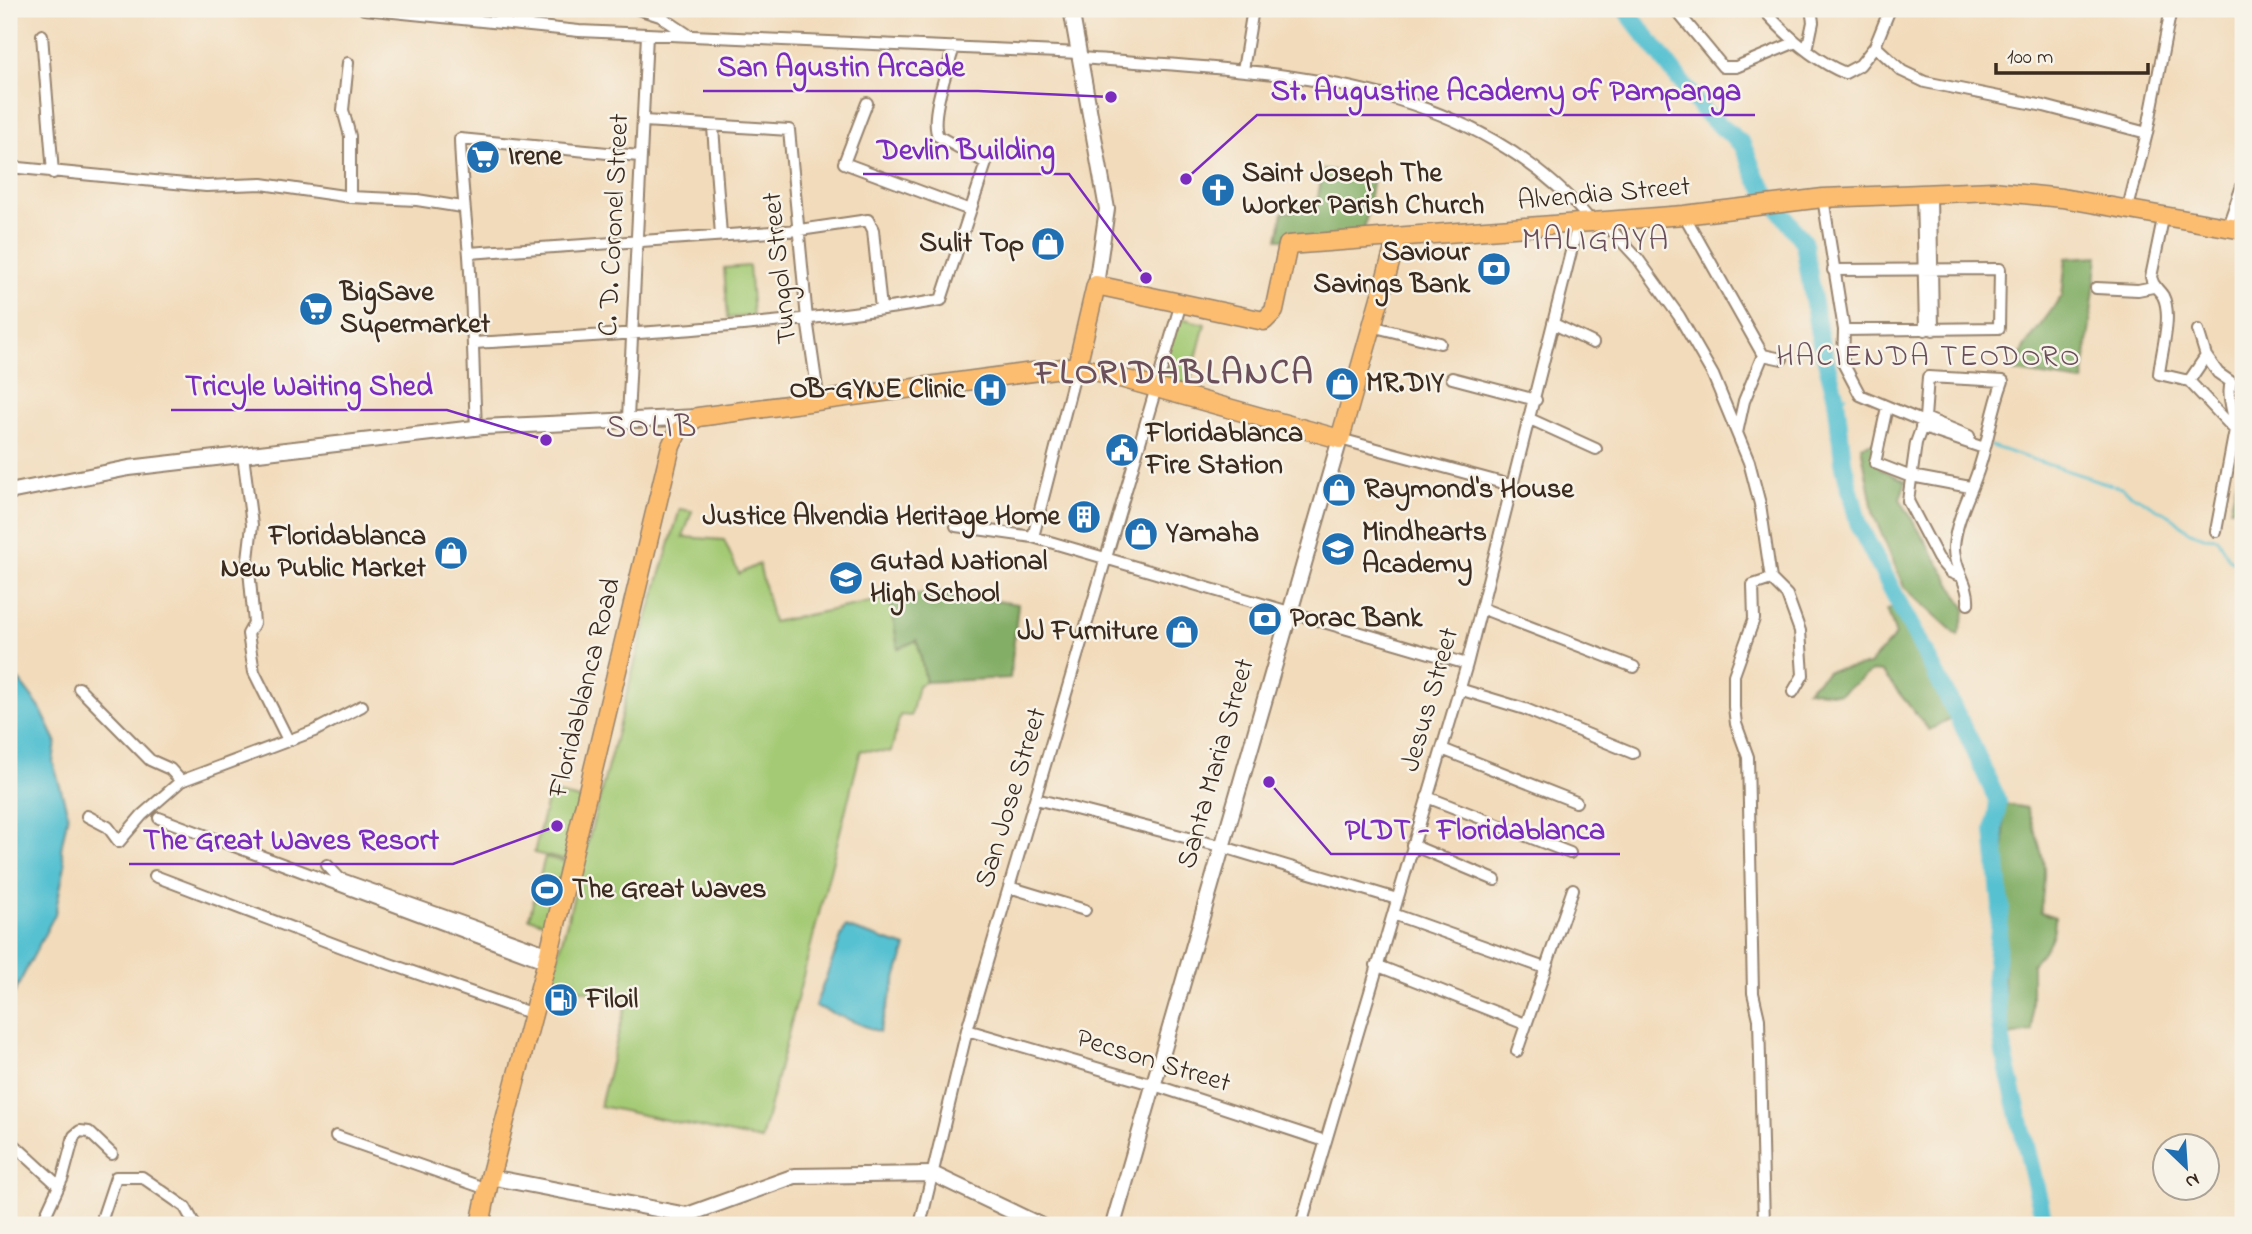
<svg xmlns="http://www.w3.org/2000/svg" width="2252" height="1234" font-family="'Indie Flower',sans-serif">
<style>
.green{fill:#a4ca75;stroke:#707a4a;stroke-width:2}
.forest{fill:#83ae66;stroke:#5f6c42;stroke-width:2}
.water{fill:#56c1d1;stroke:#487678;stroke-width:2}
.lines{fill:none;stroke-linecap:round;stroke-linejoin:round}
.stream{stroke:#56c1d1;stroke-width:2.5}
.river{stroke:#56c1d1;stroke-width:18}
.minor-casing{stroke:#96826c;stroke-width:14}
.tertiary-casing{stroke:#96826c;stroke-width:18}
.primary-casing{stroke:#96826c;stroke-width:21}
.minor{stroke:#fff;stroke-width:10}
.tertiary{stroke:#fff;stroke-width:14}
.primary{stroke:#fcbd6f;stroke-width:18}
.labels{text-anchor:middle;dominant-baseline:central;stroke-width:5;stroke-linejoin:round;paint-order:stroke}
.poi-label{font-size:28px;font-weight:bold;fill:#3b2a1e;stroke:#f7f3e8;text-anchor:start}
.street-label{font-size:28px;fill:#3b2a1e;stroke:#f7f3e8}
.neighbourhood-label{font-size:30px;letter-spacing:2px;fill:#6b505c;stroke:#f7f3e8}
.quarter-label{font-size:32px;letter-spacing:2px;fill:#6b505c;stroke:#f7f3e8}
.district-label{font-size:35px;font-weight:bold;letter-spacing:2px;fill:#6b505c;stroke:#f7f3e8}
.leader{fill:none;stroke:#7b2cbf;stroke-width:2.5}
.callout-dot{fill:#7b2cbf;stroke:#f7f3e8;stroke-width:2.5}
.callout-label{font-size:30px;text-anchor:middle;font-weight:bold;fill:#7b2cbf;stroke:#f7f3e8;stroke-width:5;stroke-linejoin:round;paint-order:stroke}
</style>
<rect width="100%" height="100%" fill="#f7f3e8"/>
<filter id="ink" filterUnits="userSpaceOnUse"><feTurbulence type="fractalNoise" baseFrequency=".0143" numOctaves="2"/><feDisplacementMap in="SourceGraphic" scale="14" xChannelSelector="R" yChannelSelector="G"/><feConvolveMatrix kernelMatrix="1 2 1 2 8 2 1 2 1" color-interpolation-filters="sRGB"/></filter>
<filter id="wash" filterUnits="userSpaceOnUse"><feTurbulence type="fractalNoise" baseFrequency=".00686" numOctaves="4" result="noise"/><feDisplacementMap in="SourceGraphic" scale="28" xChannelSelector="R" yChannelSelector="G"/><feGaussianBlur stdDeviation="1.57" result="paint"/><feColorMatrix in="noise" values="0 0 0 0 0 0 0 0 0 0 0 0 0 0 0 0 0 1.4 0 .05"/><feComposite in="paint" operator="in"/></filter>
<g filter="url(#wash)">
<rect width="100%" height="100%" fill="#f2dbbb"/>
<path class="green" d="M749,266L753,316L728,318L724,268Z
M1176,317L1205,324L1189,385L1160,378Z
M680,509L692,511L683,537L724,540L739,574L759,564L773,622L890,598L898,648L917,640L926,682L918,685L911,716L900,715L891,752L861,750L761,1140L600,1106L627,1000L551,983L642,636Z
M549,792L580,799L565,860L534,853Z
M545,857L565,862L550,924L529,918Z"/>
<path class="forest" d="M1323,169L1373,177L1363,238L1278,239L1283,212H1292L1294,207L1316,208Z
M2098,256L2083,382L2015,372L2023,349L2062,296L2066,258Z
M1874,442L1881,469L1906,481L1900,499L1966,609L1958,636L1904,587L1874,516L1861,446Z
M2243,457V509H2230Z
M932,592L1018,604L1010,678L926,682L917,640L898,649L890,598Z
M1898,607L1954,718L1929,730L1882,672L1872,671L1840,694L1807,690L1828,671L1869,665L1896,635L1887,609Z
M2004,804L2027,808C2043,857 2049,859 2040,912L2055,917C2055,939 2047,947 2032,964V1032L2008,1036L2004,1007Z"/>
<path class="water" d="M9,667L40,708L56,741L53,762L68,814L61,849L65,865L55,914L9,1003Z
M845,927L906,947L879,1032L815,1006Z"/>
<g class="lines">
<path class="stream" d="M1836,398L1846,396
M1991,446L2121,488L2175,519L2188,531L2204,537L2217,538L2229,559L2243,568"/>
<path class="river" d="M1625,9L1705,113L1742,144L1757,179L1804,243L1819,335L1836,398L1843,462L1859,526L1968,736L1998,802L1994,831L2001,907L1994,983L2004,1054L2045,1225"/>
</g>
</g>
<g filter="url(#ink)">
<g class="lines">
<g class="minor-casing">
<path id="minor" d="M364,9L579,31L1080,53
M638,9L660,16L687,34
M1675,9L1723,67H1736L1796,42
M1763,9C1786,35 1813,60 1845,73L1860,65L1875,46L1902,71L1925,82L2044,106L2147,133L2128,208
M497,21L520,9
M42,35L53,173
M1875,46L1890,9
M1807,50L1813,22L1811,9
M1081,58C1263,72 1463,71 1592,222
M348,63L343,110L350,136V197
M1243,70L1253,9
M867,103L844,163L970,210
M644,121L789,130L807,319L819,402
M713,127L721,235
M2147,133L2171,9
M9,167L206,186L262,184L350,197L417,200L462,207
M1922,193L1925,330
M1931,193L1933,330
M1823,198L1844,330L1843,363L1860,395L1924,422
M2164,214L2151,277C2153,287 2158,288 2163,296C2173,316 2161,352 2159,374L2189,381L2235,430C2235,416 2226,395 2231,382L2218,373L2206,356
M1684,215L1763,355L1782,359
M1603,221L1638,259L1679,316L1713,375L1749,462L1760,504L1771,579L1787,595L1800,631L1803,675L1793,692
M2228,226L2243,183
M469,253L800,230L868,220L873,230L881,309
M1833,270L2000,269L1999,328L1844,330
M2096,288L2138,290L2153,287
M1554,324L1593,343
M1371,326L1440,343
M474,343C630,334 787,326 941,300L986,163L938,136C929,117 948,68 954,47
M1452,378L1536,400
M2189,381L2206,356L2198,330
M1887,407L1875,463L1906,475L1970,487
M628,418L647,35
M1925,418L1969,436
M1530,419L1596,449
M476,427C473,370 473,313 469,256C466,217 461,179 460,139L639,156
M1921,427L1984,448
M1737,433L1744,401L1763,355
M1340,439L1514,486
M243,455L252,525L248,559L254,623L248,634L254,672L288,740
M956,526L1033,537L1467,664
M2216,531L2235,430
M1033,537L1077,366
M1960,576L1950,572L1938,558L1908,501L1916,443L1925,418L1928,377L2003,381C1992,410 1989,437 1980,465C1972,492 1956,518 1954,547C1953,568 1970,584 1968,604
M1481,608L1634,667
M79,688L150,760L170,769L181,781
M1459,689L1525,709L1633,753
M1442,749L1576,802
M1427,797L1570,853
M1036,799L1220,846L1397,899
M87,816L108,827L119,842L142,815L181,781L314,731L362,706
M159,818L547,963
M1412,845L1495,880
M327,865L339,878L549,953
M155,876L347,949L533,1014
M1009,887L1085,910
M1393,914L1545,968
M1376,965L1525,1024
M967,1030L1151,1084L1325,1141
M1517,1051L1573,889
M336,1136L487,1189
M9,1140L59,1186
M103,1216L116,1177H142L185,1207L195,1225
M41,1225L63,1177L74,1136L80,1131L89,1132L112,1154
M920,1225L967,1030L1181,303
M1301,1225L1467,664L1578,224
M1764,1225L1759,1019L1753,993L1748,757L1736,724L1734,707V675L1754,619L1753,585L1771,579"/>
</g>
<g class="tertiary-casing">
<path id="tertiary" d="M1071,9L1107,209L1096,285
M9,492L129,468L483,427L698,417
M490,1177L687,1215L795,1176L933,1174L1040,1225
M1113,1225L1340,439"/>
</g>
<g class="primary-casing">
<path id="primary" d="M1077,366L1096,285L1264,321L1274,311L1288,245L1684,215L1823,198L1993,191L2062,198L2243,230
M480,1225L490,1177L549,953L671,446L678,431L698,417L1077,366L1340,439L1397,238"/>
</g>
<use href="#minor" class="minor"/>
<use href="#tertiary" class="tertiary"/>
<use href="#primary" class="primary"/>
</g>
</g>
<defs>
<g id="supermarket-disc" transform="scale(1.75)"><circle r="9.5" fill="#1f6fb2" stroke="#f7f3e8"/><path d="M-6-5.5h2.5l.6 2H6L4.5 2H-2.5L-4.4-4H-6ZM-1.5 3.2a1.3 1.3 0 1 0 .1 0ZM3 3.2a1.3 1.3 0 1 0 .1 0Z" fill="#fff"/></g>
<g id="church-disc" transform="scale(1.75)"><circle r="9.5" fill="#1f6fb2" stroke="#f7f3e8"/><path d="M-1.2-6h2.4v3.5h3.3v2.4h-3.3V6h-2.4V-.1h-3.3v-2.4h3.3Z" fill="#fff"/></g>
<g id="shop-disc" transform="scale(1.75)"><circle r="9.5" fill="#1f6fb2" stroke="#f7f3e8"/><path d="M-5-2.5h2.3a2.7 3.5 0 0 1 5.4 0H5L5.5 6h-11ZM-1.5-2.5h3a1.5 2.3 0 0 0-3 0Z" fill="#fff"/></g>
<g id="bank-disc" transform="scale(1.75)"><circle r="9.5" fill="#1f6fb2" stroke="#f7f3e8"/><path d="M-6-4H6V4H-6ZM0-2.3a2.3 2.3 0 1 0 0 4.6a2.3 2.3 0 1 0 0-4.6Z" fill="#fff"/></g>
<g id="hospital-disc" transform="scale(1.75)"><circle r="9.5" fill="#1f6fb2" stroke="#f7f3e8"/><path d="M-5-5h3v3.5h4V-5h3V5h-3V1.5h-4V5h-3Z" fill="#fff"/></g>
<g id="civic-disc" transform="scale(1.75)"><circle r="9.5" fill="#1f6fb2" stroke="#f7f3e8"/><path d="M-.6-6.5H3V-4.5H.6V-3L4-1V1h2V6H-6V1h2V-1L-.6-3ZM-1.2 2.5V6h2.4V2.5Z" fill="#fff"/></g>
<g id="building-disc" transform="scale(1.75)"><circle r="9.5" fill="#1f6fb2" stroke="#f7f3e8"/><path d="M-4-6H4V6H1V3H-1V6H-4ZM-2.5-4.3h1.7v1.8h-1.7ZM.8-4.3h1.7v1.8H.8ZM-2.5-1h1.7V.8h-1.7ZM.8-1h1.7V.8H.8Z" fill="#fff"/></g>
<g id="school-disc" transform="scale(1.75)"><circle r="9.5" fill="#1f6fb2" stroke="#f7f3e8"/><path d="M0-5L7-2L0 1L-7-2ZM-4 1L0 2.5L4 1V4Q0 6-4 4Z" fill="#fff"/></g>
<g id="stadium-disc" transform="scale(1.75)"><circle r="9.5" fill="#1f6fb2" stroke="#f7f3e8"/><path d="M0-5a6.5 5 0 1 0 0 10a6.5 5 0 1 0 0-10ZM-3.5-1.8h7v3.6h-7Z" fill="#fff"/></g>
<g id="fuel-disc" transform="scale(1.75)"><circle r="9.5" fill="#1f6fb2" stroke="#f7f3e8"/><path d="M-5.5-6h7V0h2V4h1.3V-2.5L3-4.5l.8-.8L6-3V5H2.5V1h-1V6h-7ZM-4.2-4.7v3.2H.2V-4.7Z" fill="#fff"/></g>
</defs>
<g fill-rule="evenodd">
<use href="#supermarket-disc" x="483" y="157"/>
<use href="#church-disc" x="1218" y="190"/>
<use href="#shop-disc" x="1048" y="244"/>
<use href="#bank-disc" x="1494" y="269"/>
<use href="#supermarket-disc" x="316" y="309"/>
<use href="#shop-disc" x="1342" y="384"/>
<use href="#hospital-disc" x="990" y="390"/>
<use href="#civic-disc" x="1122" y="450"/>
<use href="#shop-disc" x="1339" y="490"/>
<use href="#building-disc" x="1084" y="517"/>
<use href="#shop-disc" x="1141" y="534"/>
<use href="#school-disc" x="1338" y="549"/>
<use href="#shop-disc" x="451" y="553"/>
<use href="#school-disc" x="846" y="578"/>
<use href="#bank-disc" x="1265" y="619"/>
<use href="#shop-disc" x="1182" y="632"/>
<use href="#stadium-disc" x="547" y="890"/>
<use href="#fuel-disc" x="561" y="1000"/>
</g>
<g class="labels">
<g class="poi-label">
<text x="508" y="157">Irene</text>
<text x="1242" y="174">Saint Joseph The<tspan x="1242" dy="32">Worker Parish Church</tspan></text>
<text x="1024" y="244" text-anchor="end">Sulit Top</text>
<text x="1470" y="253" text-anchor="end">Saviour<tspan x="1470" dy="32">Savings Bank</tspan></text>
<text x="340" y="293">BigSave<tspan x="340" dy="32">Supermarket</tspan></text>
<text x="1366" y="384">MR.DIY</text>
<text x="965" y="390" text-anchor="end">OB-GYNE Clinic</text>
<text x="1146" y="434">Floridablanca<tspan x="1146" dy="32">Fire Station</tspan></text>
<text x="1364" y="490">Raymond's House</text>
<text x="1060" y="517" text-anchor="end">Justice Alvendia Heritage Home</text>
<text x="1362" y="533">Mindhearts<tspan x="1362" dy="32">Academy</tspan></text>
<text x="1166" y="534">Yamaha</text>
<text x="426" y="537" text-anchor="end">Floridablanca<tspan x="426" dy="32">New Public Market</tspan></text>
<text x="870" y="562">Gutad National<tspan x="870" dy="32">High School</tspan></text>
<text x="1290" y="619">Porac Bank</text>
<text x="1158" y="632" text-anchor="end">JJ Furniture</text>
<text x="572" y="890">The Great Waves</text>
<text x="586" y="1000">Filoil</text>
</g>
<g class="street-label">
<text transform="translate(1604 195) rotate(-5)">Alvendia Street</text>
<text transform="translate(615 225) rotate(-87)">C. D. Coronel Street</text>
<text transform="translate(781 268) rotate(-96)">Tungol Street</text>
<text transform="translate(586 688) rotate(-76)">Floridablanca Road</text>
<text transform="translate(1431 700) rotate(-74)">Jesus Street</text>
<text transform="translate(1217 764) rotate(-74)">Santa Maria Street</text>
<text transform="translate(1012 798) rotate(-73)">San Jose Street</text>
<text transform="translate(1153 1062) rotate(17)">Pecson Street</text>
</g>
<g class="neighbourhood-label">
<text x="1929" y="358">HACIENDA TEODORO</text>
</g>
<g class="quarter-label">
<text x="1596" y="241">MALIGAYA</text>
<text x="652" y="428">SOLIB</text>
</g>
<g class="district-label">
<text x="1175" y="374">FLORIDABLANCA</text>
</g>
</g>
<path class="leader" d="M1111 97L978 91H703M1186 179L1257 115H1755M1146 278L1069 174H863M546 440L447 410H171M1269 782L1331 854H1620M557 826L453 864H129"/>
<g class="callout-dot">
<circle cx="1111" cy="97" r="7"/>
<circle cx="1186" cy="179" r="7"/>
<circle cx="1146" cy="278" r="7"/>
<circle cx="546" cy="440" r="7"/>
<circle cx="1269" cy="782" r="7"/>
<circle cx="557" cy="826" r="7"/>
</g>
<g class="callout-label">
<text x="841" y="76">San Agustin Arcade</text>
<text x="1506" y="100">St. Augustine Academy of Pampanga</text>
<text x="966" y="159">Devlin Building</text>
<text x="309" y="395">Tricyle Waiting Shed</text>
<text x="1475" y="839">PLDT - Floridablanca</text>
<text x="291" y="849">The Great Waves Resort</text>
</g>
<rect width="2252" height="1234" fill="none" stroke="#f7f3e8" stroke-width="35"/>
<g transform="translate(2186 1167) rotate(155)"><circle r="33" fill="#f7f3e8" stroke="#aca397" stroke-width="2"/>
<path d="M0-5L12 26L0 18L-12 26Z" fill="#1f6fb2"/>
<text y="-10" font-size="19" font-weight="bold" text-anchor="middle" fill="#3b2a1e">N</text>
</g>
<path d="M1996 63v10h152v-10" fill="none" stroke="#3b2a1e" stroke-width="3.5"/>
<text x="2007" y="63" font-size="21" fill="#3b2a1e" stroke="#f7f3e8" stroke-width="5" paint-order="stroke">100 m</text>
</svg>
